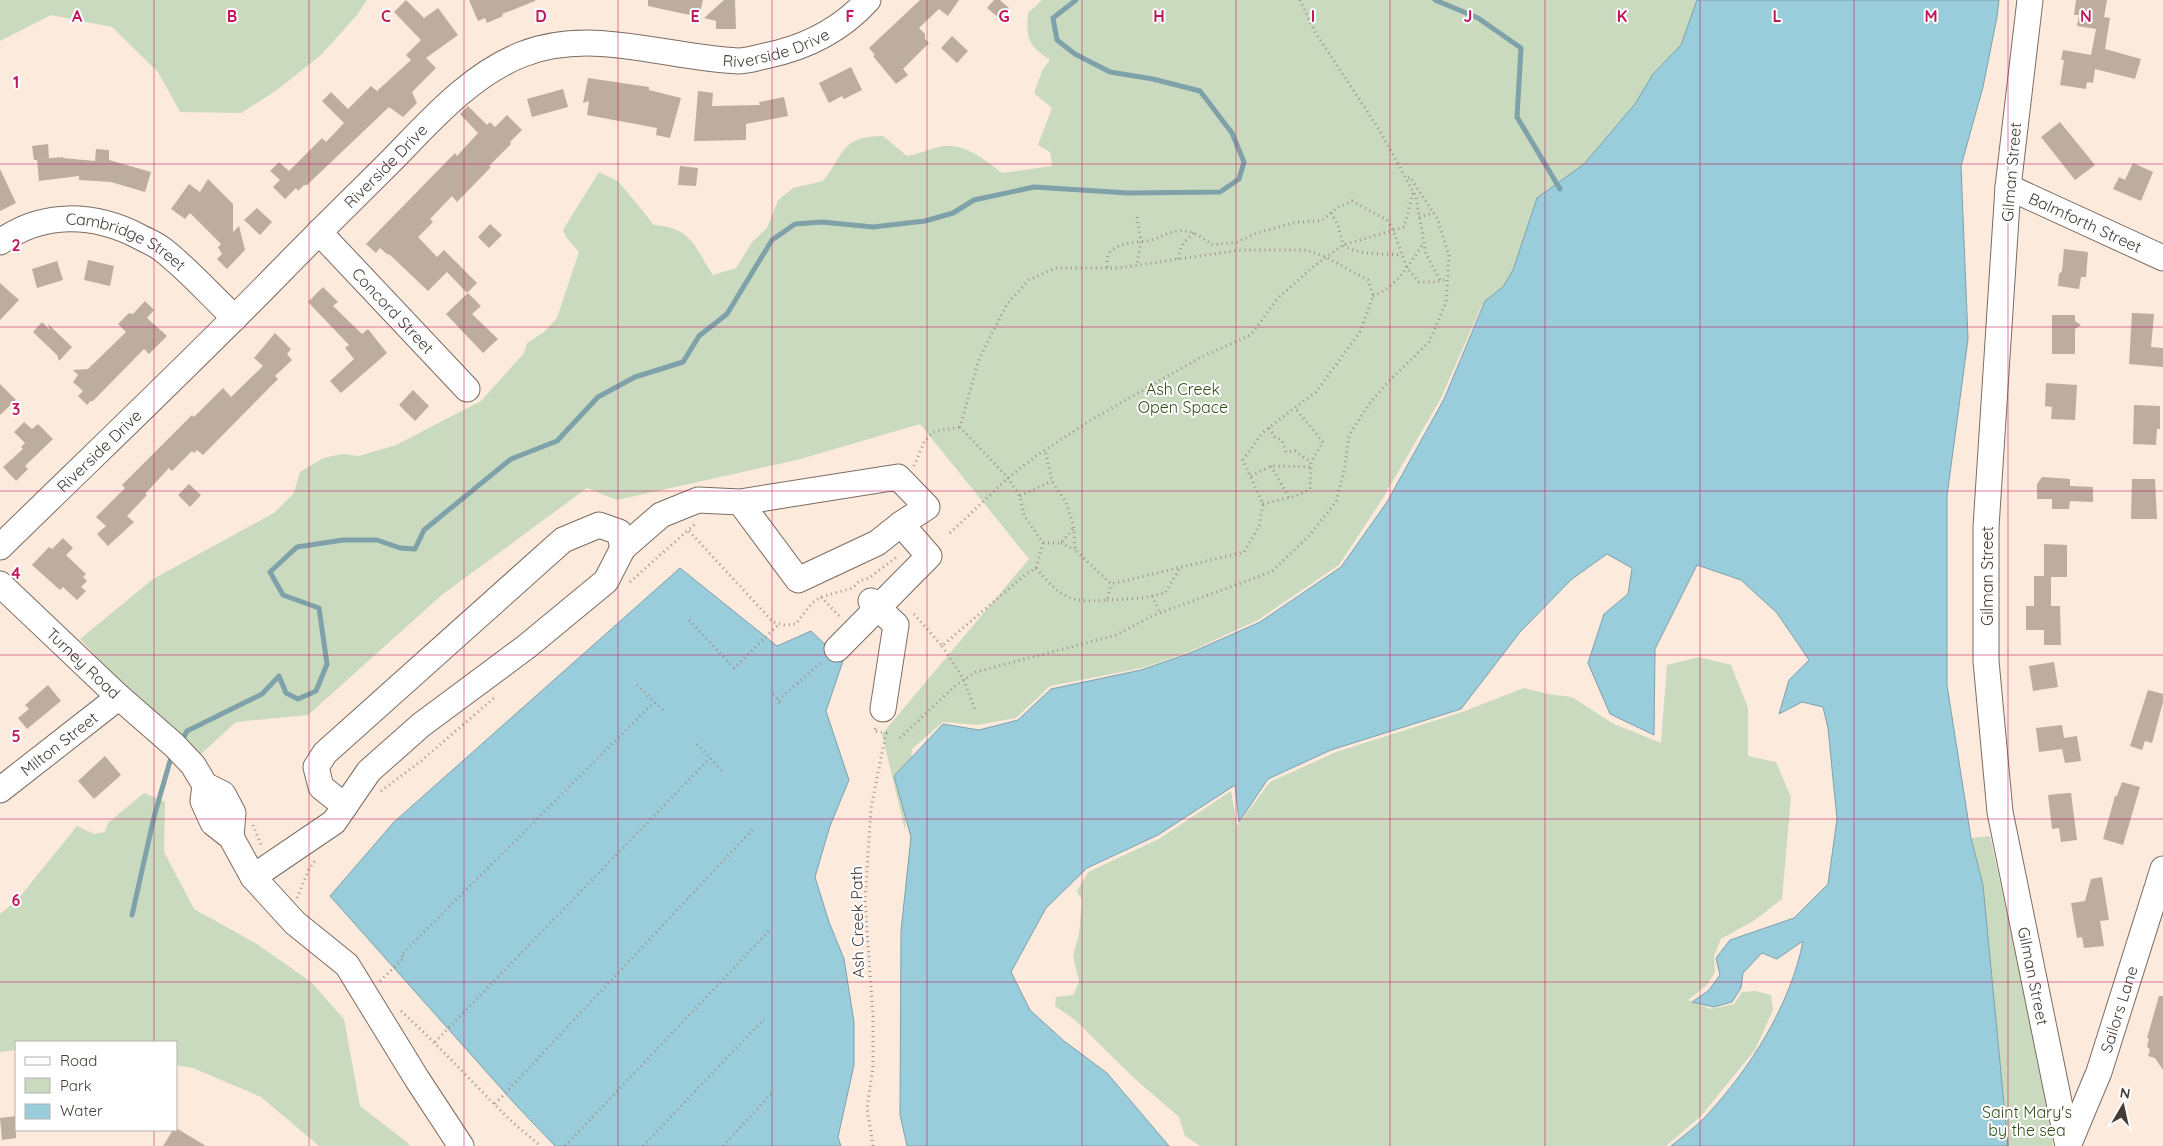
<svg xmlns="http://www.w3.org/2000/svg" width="2163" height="1146" font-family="Quicksand,sans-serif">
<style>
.green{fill:#cadabf}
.water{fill:#99cddc;stroke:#7fa1aa}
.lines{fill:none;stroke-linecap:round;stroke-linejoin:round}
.stream{stroke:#7fa1aa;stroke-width:5}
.building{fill:#bcad9f}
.minor-casing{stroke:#7c6c61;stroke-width:27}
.path{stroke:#a0938a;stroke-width:3;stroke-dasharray:1 4;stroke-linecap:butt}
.minor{stroke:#fff;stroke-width:25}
.grid{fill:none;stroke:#c2185b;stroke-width:1;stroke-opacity:0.55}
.labels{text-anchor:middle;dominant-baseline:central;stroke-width:4;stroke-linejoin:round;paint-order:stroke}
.street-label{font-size:16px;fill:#433b36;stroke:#fff}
.park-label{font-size:16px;fill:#335019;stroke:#fff}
.grid-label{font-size:16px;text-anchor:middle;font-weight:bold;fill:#c2185b;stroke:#fff;stroke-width:4;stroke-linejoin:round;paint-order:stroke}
</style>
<rect width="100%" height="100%" fill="#fceadd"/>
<path class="green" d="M0,0H367L357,15L321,55L277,90L241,113L180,112L158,72L112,27L51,15L0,41Z
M1042,0H1706L1692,45L1493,308L1482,305L1441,398L1383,498L1339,565L1258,620L1189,652L1142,668L1050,686L1016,718L978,725L943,722L912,749L905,830L882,734L1029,559L920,424L797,460L617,500L587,488L443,594L308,715L236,722L201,754C157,719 118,680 80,639L153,579L274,513L294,493L300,472L323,458L342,454L359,456L396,445L481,401L524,353L527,343L544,332L557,318L579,252L566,237L563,230L599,172L618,181L654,225C693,228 694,247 713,275L736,268L752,242L767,228L778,200L793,188L823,181C846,153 839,137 883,136L907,156C918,154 927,150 938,147C962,141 984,159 1002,173L1052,166L1050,152L1038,145L1052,108L1034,93L1043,69L1050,60C1028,45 1026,39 1028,13Z
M1699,657L1731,665L1748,708V756L1776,762L1791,797L1782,899L1755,920L1721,939L1714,956L1715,972L1707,985L1688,1000L1711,1009L1734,1004L1742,992L1756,991L1771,995L1773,1010L1755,1050L1701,1116L1666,1146H1200L1185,1136L1179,1117L1134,1078L1075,1020L1055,1006L1056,997L1073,995L1079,982L1073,956L1079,934L1082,900L1077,891L1088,872L1159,839L1231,791L1237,826L1270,782L1336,752L1462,712L1524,688L1547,694L1572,697L1612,723L1661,743L1667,665Z
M144,793L165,802L164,852L194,909L257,944L311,982L344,1019L360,1106L408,1143L410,1146H319L261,1097L193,1068L176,1065V1042H16V1050L0,1052V914L18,899L77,826L94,834L105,832L108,823Z
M1990,836L2042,1075L2053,1146H2008L1983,885L1971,838Z"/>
<path class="water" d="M1697,0H1999L1997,17L1983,87L1961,166L1968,339L1947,496V685L1971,838L1983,885L2008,1146H1671C1683,1136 1696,1127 1706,1116C1750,1069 1791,1004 1803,941L1777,959L1762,953L1743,973L1741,988L1732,1002L1714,1007L1692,1002L1708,991L1720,975L1716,958L1730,940L1794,918L1828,884L1837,819L1828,728L1823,707L1802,702L1779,714L1789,680L1809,660L1777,613L1741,580L1697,565L1655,649L1654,735L1610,714L1588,663L1604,614L1628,594L1632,568L1607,554L1572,579L1520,632L1461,709L1331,750L1268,779L1239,822L1235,785L1158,835L1087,868L1046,908L1011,972L1030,1010L1064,1041L1107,1073L1169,1146H907L900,1115L901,931L911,837L894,776L943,724L979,730L1018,720L1051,689L1141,670L1190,653L1260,622L1341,567L1387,502L1444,399L1485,301L1503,287L1513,270L1537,198L1584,164L1635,104L1653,74L1681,45Z
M680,568L777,646L811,631L843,661L826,711L849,780L830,826L815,877L829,922L844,959L854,1022V1065L838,1137L841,1146H555L515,1104L330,896L394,822Z"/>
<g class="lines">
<path class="stream" d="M1435,0L1478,18L1521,48L1517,117L1560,189
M181,742L187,731L262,694L279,676L286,693L298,699L316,691L327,664L319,608L283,595L270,572L297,547L343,540H377L400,548L415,549L424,530L511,459L557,441L598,397L635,377L683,362L699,336L727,314L772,240L795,224L822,222L873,227L925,221L953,213L974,200L1034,187L1128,193L1220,192L1239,179L1244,162L1232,133L1200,91L1153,79L1110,72L1075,54L1057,40L1053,18L1076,0
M132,915L154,817L170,761L174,754"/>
</g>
<path class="building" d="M406,0L424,18L438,8L458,35L426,58L436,68L412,92L417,103L403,117L389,107L307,185H304L298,191L296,188L285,199L273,187L280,180L270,171L279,162L289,171L322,138L326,142L344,123L322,101L331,92L348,109L371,86L377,91L411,60L406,55L421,40L394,12Z
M469,0H535V1L502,14L503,16L487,23L485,18L478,21Z
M648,0H703L699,17L648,6Z
M724,0H735L736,29H716V21L704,18Z
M920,0H959L948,16L939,9L919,28L925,34V39L929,43L903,69L908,75L896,84L873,56L875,55L869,48Z
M994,0H1000L1009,8L1000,19L987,8Z
M2076,0H2107L2104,17L2110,18L2105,49L2141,59L2135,79L2095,69L2093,83L2087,82L2086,89L2060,85L2064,60H2061L2063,50L2091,55L2096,29L2077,26L2079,15H2074Z
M952,36L968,51L957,63L941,48Z
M851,67L862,90L844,99L842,96L829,103L819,83Z
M588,78L649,87V90L681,98L670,138L656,135L657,128L587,115L589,101L583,103Z
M563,89L568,107L532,117L527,99Z
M698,91L713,93L712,106L760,105L759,102L784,97L788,116L746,124V140L694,141Z
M468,106L487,125L490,122L495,127L507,115L522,130L510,142L511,144L489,166L491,167L457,202L452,196L430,219L433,222L418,237L437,257L444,250L477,283L467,293L447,272L428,291L389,254L388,255L380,248L376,253L366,244L455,153L457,156L478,133L460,114Z
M2060,122L2095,165L2075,180L2041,137Z
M48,144L49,158L38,159L63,157V158L95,161L96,149L109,150V160L151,172L145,192L111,182L79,180V176L39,181L37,160H34L32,146Z
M2133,163L2153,172L2141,201L2113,189L2119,177L2125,180Z
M680,166L698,168L696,186L678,185Z
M0,169L16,203L0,211Z
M208,179L233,204V232L239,226L245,250L227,269L217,259L222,254L218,247L221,244L190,213L185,219L171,209L189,184L200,192Z
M257,208L272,222L260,235L244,220Z
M490,224L502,235L489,248L478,237Z
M2064,249L2088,252L2086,277H2081L2079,289L2058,286L2059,274L2062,271Z
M88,260L114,266L110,286L84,280Z
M57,261L63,280L37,288L32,269Z
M0,283L19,300L0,320Z
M323,287L338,302L333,306L362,334L368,329L387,353L341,393L330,381L354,359L345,348L349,345L308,302Z
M468,293L481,306L472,314L498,339L483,353L446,314Z
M145,301L154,310L147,318L167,336L149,354L144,349L93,401H91L87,405L78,396L83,391L73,382L78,375L73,370L88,369L126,332L118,324L129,313L133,314Z
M2132,313L2154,314L2151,347L2163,348V367L2129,364Z
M2052,315H2075V321L2081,325L2075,329V354H2052Z
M42,322L50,330L48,324L72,347L59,361L57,355L33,332Z
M275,333L291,349L287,354L292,360L275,376L278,379L203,455L197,450L194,453L192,451L172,471L169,468L145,494L147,495L127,516L134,522L108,546L97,534L106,526L96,517L125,488L122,485L192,415L194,417L223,388L231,397L263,366L254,358Z
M2046,383L2077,385L2075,420L2051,419L2052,407L2045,406Z
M0,384L16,400L0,415Z
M413,390L429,406L415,421L399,405Z
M2134,405L2160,406V429H2157L2156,445L2133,444Z
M24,422L32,429L38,424L53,439L25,466L28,469L16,481L3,467L23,449L21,447L25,443L14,432Z
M2042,477L2070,479V486L2093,487V502L2070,501L2069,509H2052V499H2037V484Z
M2132,479H2155L2157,519H2131Z
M189,484L201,495L190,507L178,495Z
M63,538L73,548L66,555L86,574L83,577L87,581L81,587L86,591L77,600L63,587L60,590L32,565L49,547L52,549Z
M2044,544L2067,545V577H2051V606H2060L2061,645H2044V630H2026V606H2034V576H2044Z
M2054,662L2058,687L2033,691L2029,666Z
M48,685L61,701L27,729L18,718L29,709L25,705Z
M2148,690L2163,694V702L2152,743L2145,741L2142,750L2130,746Z
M2062,725L2064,738L2077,736L2081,761L2065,763L2062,749L2039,752L2036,728Z
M105,756L121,775L94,799L78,781Z
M2122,782L2140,787L2123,845L2103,839L2115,796H2117Z
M2067,793H2071L2077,840L2061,842L2059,828L2052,829L2048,795Z
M2102,877L2109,920L2100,921L2104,946L2084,948L2082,937L2077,938L2071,903L2085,901L2091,879Z
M2159,996H2163V1070L2155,1058L2148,1056L2150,1050L2147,1046L2149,1039L2147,1038Z
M16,1116V1138L2,1140L0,1118Z
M176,1128L206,1146H163L173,1130Z"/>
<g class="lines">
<g class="minor-casing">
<g id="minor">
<path id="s1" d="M2030,0L2008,187L1986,527V661L2000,812L2068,1146"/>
<path id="s2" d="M2008,187L2163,258"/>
<path id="s3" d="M319,232L467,389"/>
<path id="s4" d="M0,242C43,211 94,213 140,237C147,241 156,244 163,250C189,270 211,296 235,318"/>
<path id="s5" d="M0,547C94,455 189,365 280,272C317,234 355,197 392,160C430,121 471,74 523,54C592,27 667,58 738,61C747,61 756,58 765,56C805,48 841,30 868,0"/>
<path id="s6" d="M0,584L119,697L174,745L193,765L205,785L223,794L233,813L231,837"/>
<path d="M871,601L896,625L883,709"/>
<path d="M837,649L929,556L901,524"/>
<path d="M205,785L203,801L213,823L231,837L253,877L295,923L347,965L417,1079L461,1146"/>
<path id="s7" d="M0,790L119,697"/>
<path d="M345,806L321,787L316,767L325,753L563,540L599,525L619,532L623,548"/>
<path d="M253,877L334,822L369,771L421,725L526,647L606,581L623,548L661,515L698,500L740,502L898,477L927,507L901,524L877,543L798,580L740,502"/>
<path id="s8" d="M2068,1146L2099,1072L2163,869"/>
</g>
</g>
<path class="path" d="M1300,0L1315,32L1380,131L1416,197L1426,254L1440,280
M1331,213L1338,225L1343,245C1359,256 1382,253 1401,255
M1137,217L1141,241L1137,265
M1419,217L1434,213
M1178,259C1180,247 1184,241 1194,233
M1107,267C1107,261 1107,254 1112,250C1121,243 1136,242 1145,241C1159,240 1172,228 1186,231C1196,232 1205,240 1213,245L1237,242L1257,233L1297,222L1321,221L1338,207L1352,201L1387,220L1393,230L1407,268L1419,282H1435L1448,279
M1373,296C1396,288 1409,264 1423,244
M1269,428L1275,437L1282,440L1286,452L1295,451L1311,462
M914,466L924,442L933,432L960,427
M1271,466L1289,497
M1251,476L1271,466L1312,467
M1020,496L1052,481
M1263,504L1296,496L1310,489L1311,462L1323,442L1295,408
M689,531L773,622L784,625L796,624L812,603L821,597L853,588L859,581L869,578L898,556
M950,533L1008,478L1036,456L1091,420L1201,357L1251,335L1278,298L1313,267L1343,245L1404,227L1413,193
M1043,543H1061L1073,529
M1061,543L1075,550
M1036,568C1060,597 1069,603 1107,600L1111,584
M630,582L696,523
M1152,596L1160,613
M821,597L841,618
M1107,600L1143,598L1165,593L1180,568
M914,614L942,646L1026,574L1036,568L1043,543L1024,515L1020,496L1008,478L960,427L979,359L1007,304L1029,280L1055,268H1119L1239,250H1306L1326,257L1368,280L1373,296L1360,332L1316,392L1263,432L1243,460L1263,504L1259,526L1244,552L1111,584L1075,550L1074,528L1066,502L1052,481L1045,450
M689,620L734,668L779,624
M942,646L964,680L975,710
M637,685L665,712
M773,694L781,704
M778,700L823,661
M900,738L955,686L976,672L1116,635L1154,615L1271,572L1308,537L1336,502L1345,467L1349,435L1370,403L1388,382L1429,342L1446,302L1449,256L1438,220L1410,177L1406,179
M697,744L724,773
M381,791L421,761L494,698
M253,825L262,847
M297,898L309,869L315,861
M380,981L404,958L401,955L654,702
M401,1011C438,1045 472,1082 508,1118C518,1128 530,1136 540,1146
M435,1042L710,758
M495,1104L755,827
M565,1146L769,931
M643,1146L764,1019
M723,1146L772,1093
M873,1146L867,1108L873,1067V1016L865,901L871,808L886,733L874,731L876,727"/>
<use href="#minor" class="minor"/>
</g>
<path class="grid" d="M154,0V1042M309,0V1146M464,0V1146M618,0V1146M772,0V1146M927,0V1146M1082,0V1146M1236,0V1146M1390,0V1146M1545,0V1146M1700,0V1146M1854,0V1146M2008,0V1146M0,164H2163M0,327H2163M0,491H2163M0,655H2163M0,819H2163M0,982H2163M154,1130V1146"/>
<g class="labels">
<g class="street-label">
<text stroke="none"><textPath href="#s5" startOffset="978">Riverside Drive</textPath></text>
<text stroke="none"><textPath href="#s5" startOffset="542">Riverside Drive</textPath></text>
<text transform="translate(2011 172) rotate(-85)">Gilman Street</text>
<text stroke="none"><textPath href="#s2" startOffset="85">Balmforth Street</textPath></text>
<text stroke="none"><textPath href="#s4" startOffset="136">Cambridge Street</textPath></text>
<text stroke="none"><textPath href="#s3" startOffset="108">Concord Street</textPath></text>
<text stroke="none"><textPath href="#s5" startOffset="138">Riverside Drive</textPath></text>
<text transform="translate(1987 576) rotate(-90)">Gilman Street</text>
<text stroke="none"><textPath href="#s6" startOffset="115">Turney Road</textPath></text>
<text stroke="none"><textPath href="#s7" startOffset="75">Milton Street</textPath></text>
<text transform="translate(857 922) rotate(-91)">Ash Creek Path</text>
<text stroke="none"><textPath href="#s1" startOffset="982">Gilman Street</textPath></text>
<text stroke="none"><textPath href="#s8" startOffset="146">Sailors Lane</textPath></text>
</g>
<g class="park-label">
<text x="1183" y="389">Ash Creek<tspan x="1183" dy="18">Open Space</tspan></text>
<text x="2027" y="1112">Saint Mary's<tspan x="2027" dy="18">by the sea</tspan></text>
</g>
</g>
<g class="grid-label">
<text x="77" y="22">A</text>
<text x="232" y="22">B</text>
<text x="386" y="22">C</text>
<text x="541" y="22">D</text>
<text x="695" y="22">E</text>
<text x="850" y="22">F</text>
<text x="1004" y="22">G</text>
<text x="1159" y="22">H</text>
<text x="1313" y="22">I</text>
<text x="1468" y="22">J</text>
<text x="1622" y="22">K</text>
<text x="1777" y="22">L</text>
<text x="1931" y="22">M</text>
<text x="2086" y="22">N</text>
<text x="16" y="88">1</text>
<text x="16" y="251">2</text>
<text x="16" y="415">3</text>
<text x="16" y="579">4</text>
<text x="16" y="742">5</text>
<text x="16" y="906">6</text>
</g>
<rect x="15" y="1041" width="162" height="90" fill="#ffffff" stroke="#b4b1af"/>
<rect x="25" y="1057" width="25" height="8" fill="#ffffff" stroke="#b4b1af"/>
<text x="60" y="1066" font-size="15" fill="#433b36">Road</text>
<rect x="25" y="1078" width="25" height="15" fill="#cadabf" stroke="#b4b1af"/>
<text x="60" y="1091" font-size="15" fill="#433b36">Park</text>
<rect x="25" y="1104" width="25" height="15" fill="#99cddc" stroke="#b4b1af"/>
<text x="60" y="1116" font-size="15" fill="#433b36">Water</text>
<g transform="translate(2123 1106) rotate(9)" stroke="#ffffff" stroke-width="4" paint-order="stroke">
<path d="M0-4L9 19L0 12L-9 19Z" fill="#433b36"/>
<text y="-8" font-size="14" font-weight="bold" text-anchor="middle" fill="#433b36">N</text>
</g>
</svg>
